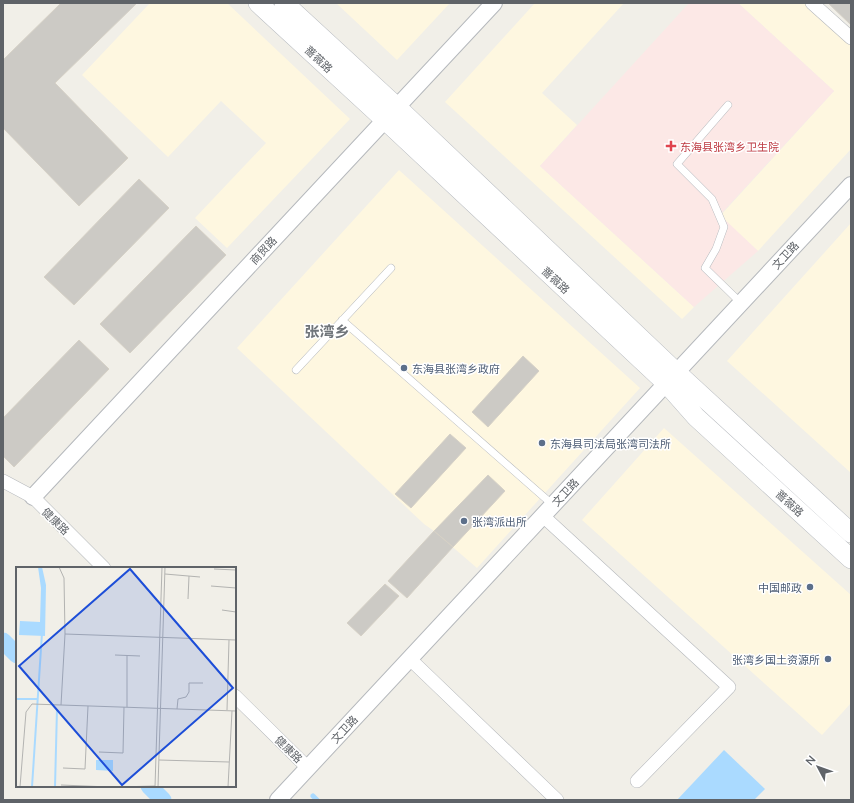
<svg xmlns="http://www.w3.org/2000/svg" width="854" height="803" font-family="Lato,'Noto Sans SC',sans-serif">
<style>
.commercial{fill:#fef7e0}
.medical{fill:#fce8e6}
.water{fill:#aadaff}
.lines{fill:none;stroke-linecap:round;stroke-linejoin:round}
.stream{stroke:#aadaff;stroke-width:5}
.canal{stroke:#aadaff;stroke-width:17}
.building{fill:#cccac5;stroke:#d6d1c6}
.service-casing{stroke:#b5b8bc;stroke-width:8}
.minor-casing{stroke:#b5b8bc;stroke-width:14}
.tertiary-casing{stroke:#b5b8bc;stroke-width:18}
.secondary-casing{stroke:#b6babf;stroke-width:20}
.service{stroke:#fff;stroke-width:7}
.minor{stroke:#fff;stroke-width:13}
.tertiary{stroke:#fff;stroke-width:16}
.secondary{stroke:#fff;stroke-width:19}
.health-dot{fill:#e0444e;stroke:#fff;stroke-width:1.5}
.service-dot{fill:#5c6f8a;stroke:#fff;stroke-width:1.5}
.labels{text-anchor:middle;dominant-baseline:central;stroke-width:3;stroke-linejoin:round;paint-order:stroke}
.street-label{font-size:11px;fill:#5f6368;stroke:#fff}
.health-label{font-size:11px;fill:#be3a42;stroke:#fff;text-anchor:start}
.service-label{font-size:11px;fill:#4e5e75;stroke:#fff;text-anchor:start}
.district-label{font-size:15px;font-weight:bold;fill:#70757a;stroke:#fff}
.inset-river{fill:none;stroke:#aadaff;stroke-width:2}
.inset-road{fill:none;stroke:#b3b3b1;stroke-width:1}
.view{fill:#1d4ed8;fill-opacity:0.15;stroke:#1d4ed8;stroke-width:2}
.inset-edge{fill:none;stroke:#5f6368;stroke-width:2}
</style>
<rect width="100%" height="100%" fill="#f1efe8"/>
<path class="commercial" d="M150,3H227L350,119L227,248L195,218L266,143L221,101L168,157L82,75Z
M336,3H450L397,60Z
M535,3H624L542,93L577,125L540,166L694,307L682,319L445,102Z
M738,3H805L851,45V149L758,251L720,216L834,91Z
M399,170L640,388L477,568L434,531L424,524L237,348Z
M851,223V473L727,361Z
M664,428L851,595V703L822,735L582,520Z"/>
<path class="medical" d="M689,3H738L834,91L720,215L758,251L694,307L540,166Z"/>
<path class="water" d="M724,750L765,789L754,800H677Z"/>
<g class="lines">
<path class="stream" d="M313,796L317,800"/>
<path class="canal" d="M3,641L17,655
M149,786L163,800"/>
</g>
<path class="building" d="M61,3H137L55,83L128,158L79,206L3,128V60Z
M828,3H851V25Z
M139,179L169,208L74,305L44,277Z
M196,226L226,255L130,353L100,324Z
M79,340L109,369L14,467L3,456V418Z
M523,356L539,371L488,427L472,412Z
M450,434L466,448L411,508L395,494Z
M488,475L505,491L453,547L434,531Z
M434,531L453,547L407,598L388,581Z
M385,584L399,596L361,636L347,623Z"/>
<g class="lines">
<g class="service-casing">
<path id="service" d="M728,105L677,164L712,199L724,227L716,249L705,268L741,303
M342,320L553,505
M296,370L391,268"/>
</g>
<g class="minor-casing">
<path id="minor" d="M812,3L851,38
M3,481L33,497L104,568
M543,516L729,687L637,781
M410,659L557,800
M235,696L308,768"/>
</g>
<g class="tertiary-casing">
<path id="tertiary" d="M33,497L494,3
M278,800L851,185"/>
</g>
<g class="secondary-casing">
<path id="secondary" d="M258,3L385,120L666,383L696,417L851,559
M284,3L397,107L676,372L851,533"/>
</g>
<use href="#service" class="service"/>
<use href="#minor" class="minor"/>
<use href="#tertiary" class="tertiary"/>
<use href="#secondary" class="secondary"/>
</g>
<path class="health-dot" d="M669 140h4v4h4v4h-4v4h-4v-4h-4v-4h4z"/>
<g class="service-dot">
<circle cx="404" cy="368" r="4"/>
<circle cx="542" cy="443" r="4"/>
<circle cx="464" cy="521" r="4"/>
<circle cx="810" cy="587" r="4"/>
<circle cx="828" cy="659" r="4"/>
</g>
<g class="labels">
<g class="street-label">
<text transform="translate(319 59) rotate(43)">蔷薇路</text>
<text transform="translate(263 250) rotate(-47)">商贸路</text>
<text transform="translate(785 255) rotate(-47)">文卫路</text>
<text transform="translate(556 280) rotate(43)">蔷薇路</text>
<text transform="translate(565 492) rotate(-47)">文卫路</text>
<text transform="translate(790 503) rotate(42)">蔷薇路</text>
<text transform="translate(56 521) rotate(44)">健康路</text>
<text transform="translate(344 729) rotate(-47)">文卫路</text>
<text transform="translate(289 749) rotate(44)">健康路</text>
</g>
<g class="health-label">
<text x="680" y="146">东海县张湾乡卫生院</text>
</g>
<g class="service-label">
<text x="412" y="368">东海县张湾乡政府</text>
<text x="550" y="443">东海县司法局张湾司法所</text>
<text x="472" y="521">张湾派出所</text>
<text x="802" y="587" text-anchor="end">中国邮政</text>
<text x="820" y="659" text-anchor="end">张湾乡国土资源所</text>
</g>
<g class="district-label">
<text x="327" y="331">张湾乡</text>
</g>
</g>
<g transform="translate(16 567)">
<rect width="220" height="220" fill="#f1efe8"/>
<path d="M22,0H26L30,18L29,69L3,68L4,54L24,55L25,21ZM80,193H97V204L80,203Z" fill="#aadaff"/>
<path class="inset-river" d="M0,132H22M16,220L26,66M39,220L41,142"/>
<path class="inset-road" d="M43,0L48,11L49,67L45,138M198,2L220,3M149,7L184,10M195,19L220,21M172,32L173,9M206,43L220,45M49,67L220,73M99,88L124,89M111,140V88M161,142L162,132L170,130L173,125V116H187M211,143L213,73M83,185L107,186L108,140M143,193L213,195M47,201L69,202L72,139M45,218L93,220M4,220L10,145L16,137L220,144M102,220L139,219M139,220L146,0M142,220L149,0M212,220L216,144"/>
<path class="view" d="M114,2L217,121L106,218L3,99Z"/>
<rect width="220" height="220" class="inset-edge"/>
</g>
<rect width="854" height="803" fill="none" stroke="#5f6368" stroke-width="8"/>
<g transform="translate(818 767) rotate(311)" stroke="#ffffff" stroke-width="3" paint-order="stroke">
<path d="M0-3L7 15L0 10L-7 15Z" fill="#5f6368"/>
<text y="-6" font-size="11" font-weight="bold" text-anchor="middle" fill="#5f6368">N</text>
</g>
</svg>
